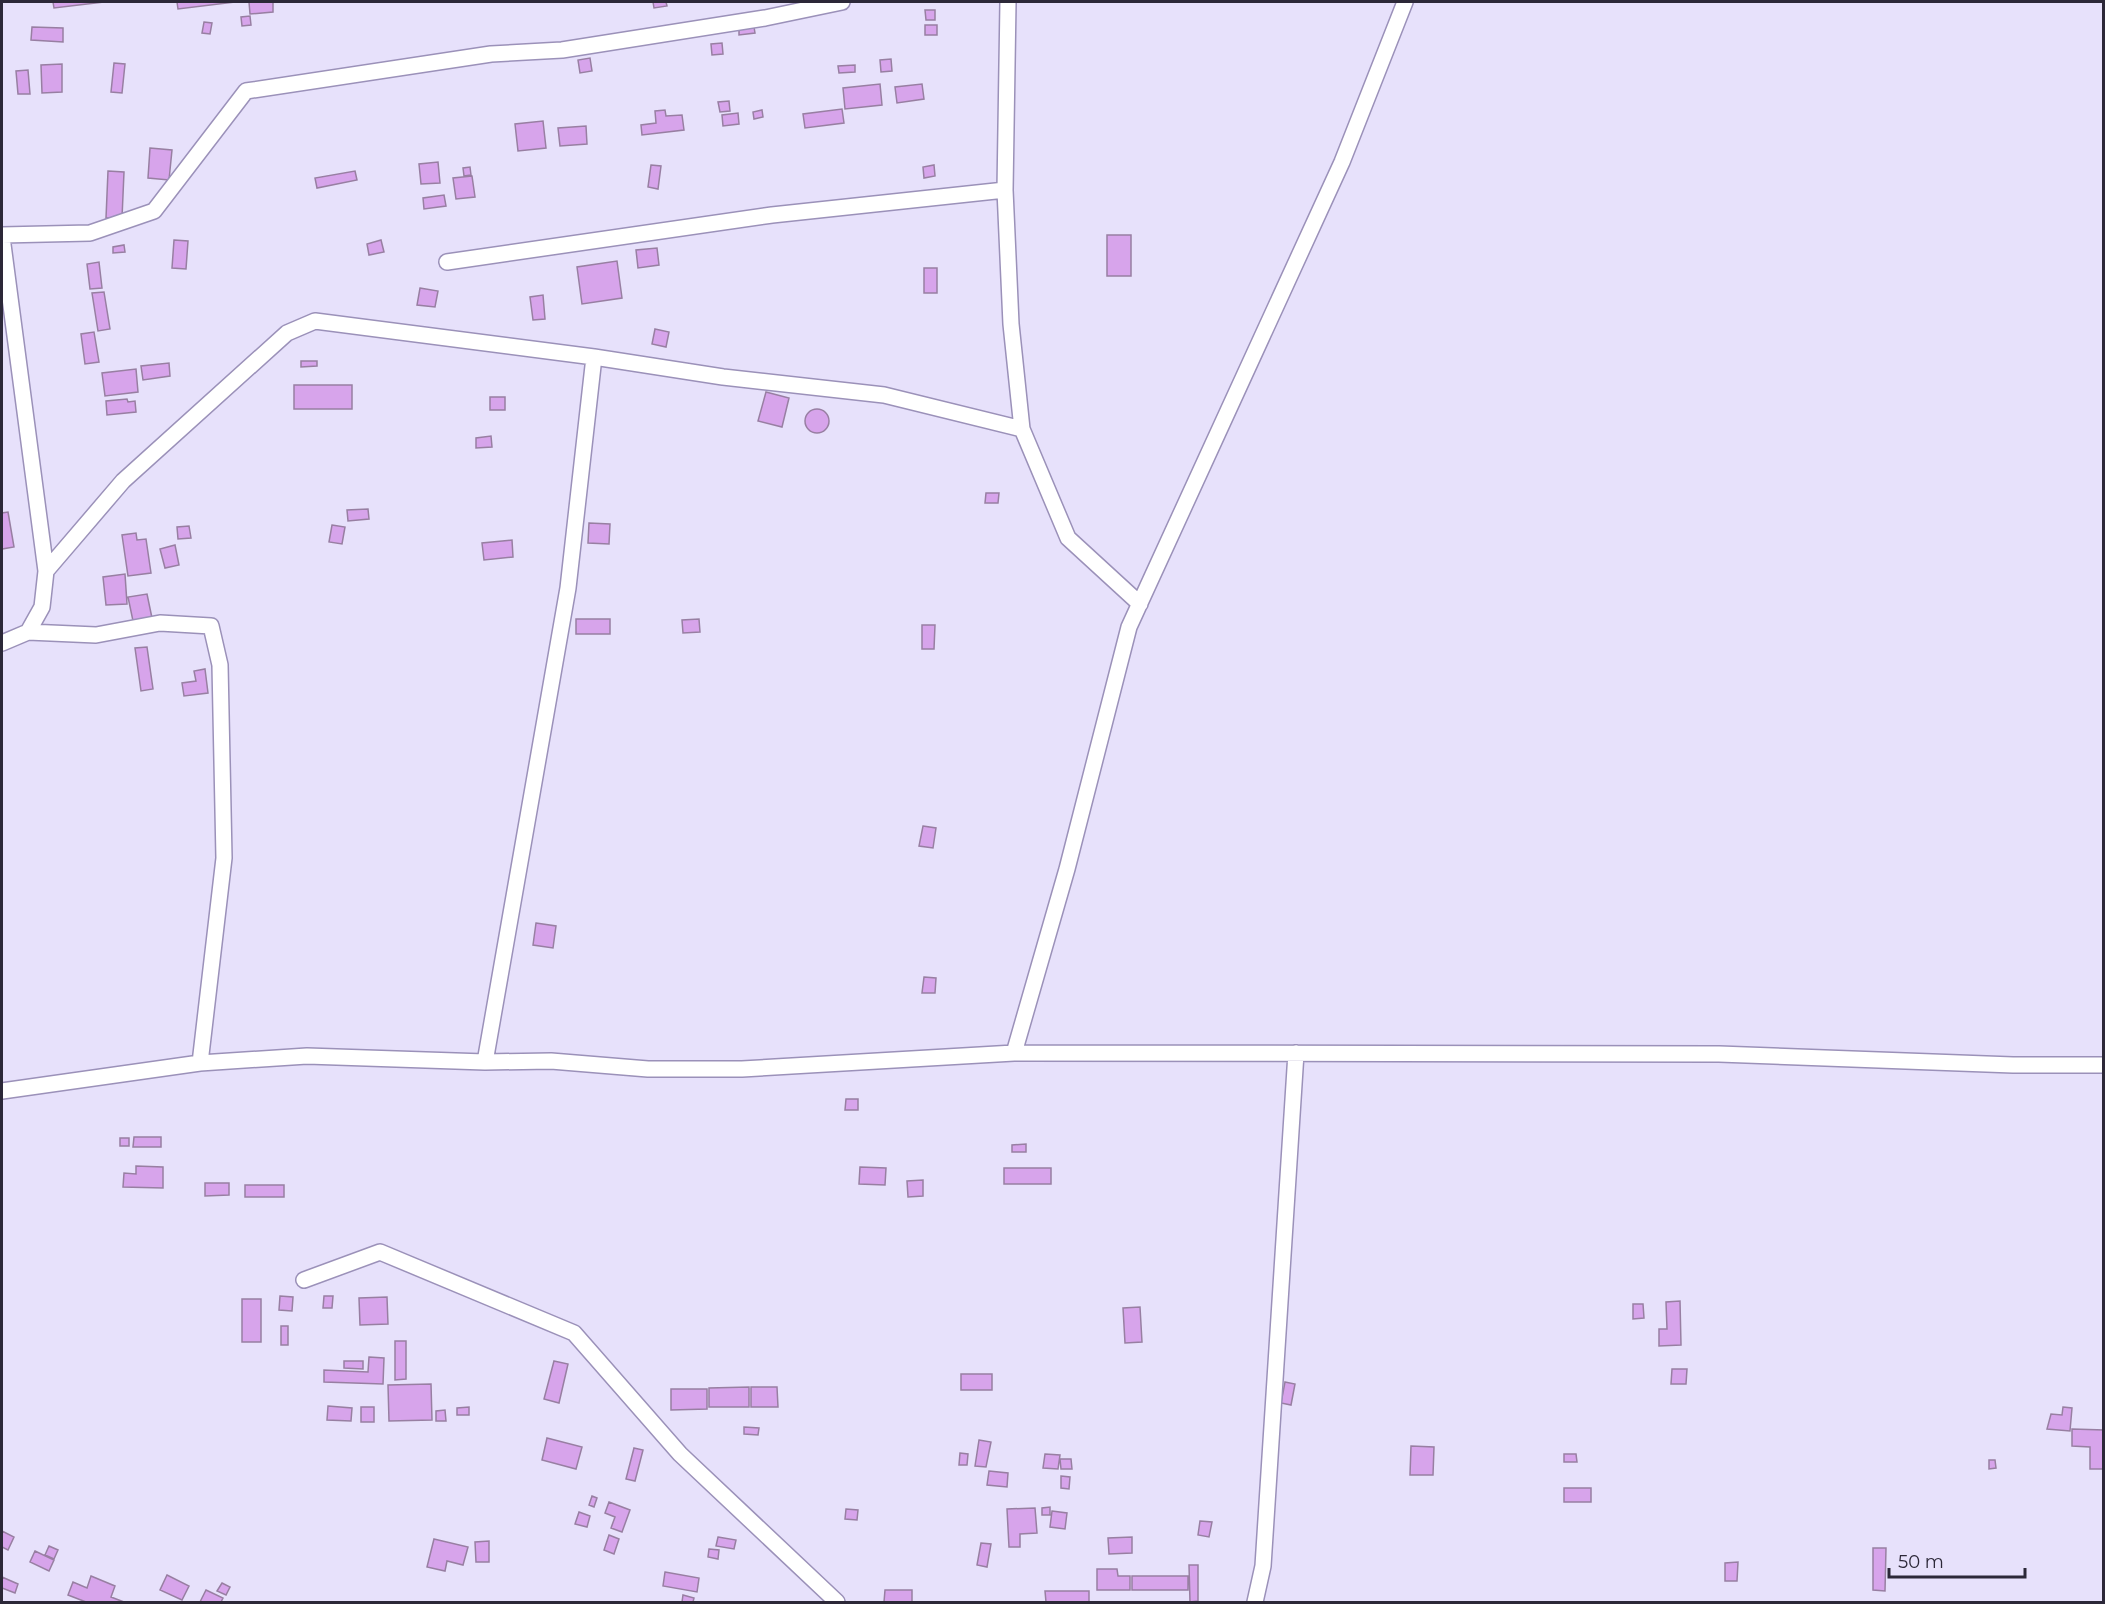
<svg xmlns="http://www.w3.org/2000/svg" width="2105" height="1604" font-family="Montserrat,sans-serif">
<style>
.building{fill:#d7a4eb;stroke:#987fa2;stroke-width:1.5}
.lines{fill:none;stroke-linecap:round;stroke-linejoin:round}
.street-casing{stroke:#9b91b9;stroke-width:18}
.street{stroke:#fff;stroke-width:15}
</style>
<rect width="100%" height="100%" fill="#e7e1fb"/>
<path class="building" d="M53,2H104L54,8Z
M177,2H235L178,9Z
M249,2H273V12L250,14Z
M653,2H666L667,6L654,8Z
M925,10H935V20H926Z
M250,16L251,25L242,26L241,17Z
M204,22L212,23L210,34L202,33Z
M925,25H937V35H925Z
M32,27L63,28V42L31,40Z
M754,27L755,33L739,35V28Z
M722,43L723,54L712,55L711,44Z
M590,58L592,71L580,73L578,60Z
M891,59L892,71L881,72L880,60Z
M114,63L125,64L122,93L111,92Z
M62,64V92L42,93L41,65Z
M855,65V72L839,73L838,66Z
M28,70L30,94H18L16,71Z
M880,84L882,105L845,109L843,88Z
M922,84L924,99L897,103L895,87Z
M729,101L730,111L720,112L718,102Z
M842,109L844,123L805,128L803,114Z
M665,110L666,116L682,115L684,130L642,135L641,125L656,123L655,111Z
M762,110L763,117L754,119L753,112Z
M738,113L739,124L723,126L722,115Z
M543,121L546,148L518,151L515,124Z
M586,126L587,144L560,146L558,128Z
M150,148L172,150L169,180L148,178Z
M438,162L440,183L421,184L419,164Z
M651,165L661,166L658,189L648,187Z
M934,165L935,176L924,178L923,167Z
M470,167L471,175L464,176L463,168Z
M108,171L124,172L122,218H106Z
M355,171L357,180L317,188L315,178Z
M472,176L475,197L456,199L453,178Z
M444,195L446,206L424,209L423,198Z
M1107,235H1131V276H1107Z
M174,240L188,241L186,269L172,268Z
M381,240L384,252L369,255L367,244Z
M124,245L125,252L113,253V247Z
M657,248L659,265L638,268L636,250Z
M617,261L622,298L582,304L577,267Z
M99,262L102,288L90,289L87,264Z
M924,268H937V293H924Z
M420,288L438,291L435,307L417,305Z
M104,292L110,329L98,331L92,293Z
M543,295L545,319L533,320L530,297Z
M655,329L669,332L666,347L652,344Z
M94,332L99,362L85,364L81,334Z
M301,361H317V366L301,367Z
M169,363L170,376L143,380L141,366Z
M136,369L138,392L105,396L102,373Z
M294,385H352V409H294Z
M766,392L789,398L782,427L758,421Z
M490,397H505V410H490Z
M127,399L128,402L135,401L136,412L107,415L106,401Z
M805 421a12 12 0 1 1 24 0a12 12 0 1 1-24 0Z
M491,436L492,447L476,448V438Z
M986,493H999L998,503H985Z
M368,509L369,519L348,521L347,510Z
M8,512L14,547L2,549V513Z
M589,523L610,524L609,544L588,543Z
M332,525L345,527L342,544L329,542Z
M189,526L191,538L178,539L177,527Z
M136,533L137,540L146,539L151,573L128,576L122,535Z
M512,540L513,557L484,560L482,543Z
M175,545L179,565L165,568L160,549Z
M125,574L127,604L106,605L103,577Z
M147,594L152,618L133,621L128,597Z
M576,619H610V634H576Z
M699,619L700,632L683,633L682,620Z
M922,625H935L934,649H922Z
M147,647L153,689L141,691L135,648Z
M205,669L208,693L184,696L182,683L196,681L194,671Z
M923,826L936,828L933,848L919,846Z
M536,923L556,926L553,948L533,945Z
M924,977L936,978L935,993H922Z
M846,1099H858V1110H845Z
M134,1137H161V1147H133Z
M120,1138H129V1146H120Z
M1026,1144V1152H1012V1145Z
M136,1166L163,1167V1188L123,1187L124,1173L136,1174Z
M860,1167L886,1168L885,1185L859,1184Z
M1004,1168H1051V1184H1004Z
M923,1180V1196L908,1197L907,1181Z
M205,1183H229V1195L205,1196Z
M245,1185H284V1197H245Z
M280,1296L293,1297L292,1311L279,1310Z
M324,1296H333L332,1308H323Z
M387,1297L388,1324L360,1325L359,1298Z
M242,1299H261V1342H242Z
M1680,1301L1681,1345L1659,1346V1329H1667L1666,1302Z
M1633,1304H1643L1644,1318L1633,1319Z
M1140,1307L1142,1342L1125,1343L1123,1308Z
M281,1326H288V1345H281Z
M395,1341H406V1379L395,1380Z
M369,1357L384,1358L383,1384L324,1382V1370L368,1372Z
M344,1361H363V1369L344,1368Z
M554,1361L568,1364L559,1403L544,1399Z
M1672,1369H1687L1686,1384H1671Z
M961,1374H992V1390H961Z
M1285,1382L1295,1384L1291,1405L1281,1403Z
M431,1384L432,1420L389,1421L388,1385Z
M749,1387V1407H709V1388Z
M751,1387H777L778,1407H751Z
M671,1389H707V1409L671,1410Z
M328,1406L352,1408L351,1421L327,1420Z
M361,1407H374V1422H361Z
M469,1407V1415H457V1408Z
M2063,1407L2072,1408L2070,1431L2047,1429L2051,1414L2062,1415Z
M445,1410L446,1421H436V1411Z
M744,1427L759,1428L758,1435L744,1434Z
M2072,1429L2104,1430V1469H2090V1447L2072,1446Z
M547,1438L582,1447L576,1469L542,1460Z
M979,1440L991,1442L986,1467L975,1466Z
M1411,1446L1434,1447L1433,1475H1410Z
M634,1448L643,1450L635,1481L626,1479Z
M960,1453L968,1454L967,1465H959Z
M1045,1454L1060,1455L1058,1469L1043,1468Z
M1564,1454H1576L1577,1462H1564Z
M1060,1459H1071L1072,1469H1061Z
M1989,1460H1995L1996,1468L1989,1469Z
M989,1471L1008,1473L1007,1487L987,1485Z
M1061,1476L1070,1477L1069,1489L1061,1488Z
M1564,1488H1591V1502H1564Z
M592,1496L597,1498L594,1507L589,1505Z
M609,1502L630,1510L622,1532L611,1528L615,1517L605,1513Z
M1050,1507V1515H1042V1508Z
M1035,1508L1037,1533L1020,1534V1547H1009L1007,1509Z
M846,1509L858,1510L857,1520L845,1519Z
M1052,1511L1067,1513L1065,1529L1050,1527Z
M579,1512L590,1516L587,1527L575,1524Z
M1200,1521L1212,1522L1209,1537L1198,1535Z
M2,1531L14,1537L8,1550L2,1547Z
M609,1535L619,1539L614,1554L604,1550Z
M718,1537L736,1540L734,1549L716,1546Z
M1132,1537V1553L1109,1554L1108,1538Z
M434,1539L468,1547L463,1565L447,1561L445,1571L427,1567Z
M489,1541V1562H476L475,1542Z
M981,1543L991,1544L987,1567L977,1565Z
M49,1546L58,1550L54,1559L45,1555Z
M1873,1548H1886L1885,1591L1873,1590Z
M709,1549L719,1550L718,1559L708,1557Z
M35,1551L54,1560L49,1571L30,1562Z
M1738,1562L1737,1581H1725V1563Z
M1189,1565H1198V1601L1190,1602Z
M1097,1569H1117L1118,1576H1130V1590H1097Z
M665,1572L699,1578L697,1592L663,1586Z
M167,1575L189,1586L182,1600L160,1590Z
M91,1576L115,1586L111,1597L124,1602H86L68,1595L73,1582L87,1588Z
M1132,1576H1188V1590H1132Z
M2,1577L18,1584L15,1593L2,1588Z
M222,1583L230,1587L226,1595L217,1591Z
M206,1590L223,1598L221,1602H200Z
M885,1590H912V1602H884Z
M1045,1591H1089V1602H1046Z
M683,1595L694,1598L693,1602H682Z"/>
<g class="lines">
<g class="street-casing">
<path id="street" d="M1008,2L1005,190L1011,324L1022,429
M2,235L90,233L154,211L246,91L491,54L562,50L765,18L842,2
M2,237L46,571L42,607L28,632L2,643
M447,262L772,215L1005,190
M46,571L123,481L287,333L315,321L594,357L723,377L884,395L1022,429L1068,538L1140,604
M28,632L96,635L160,623L211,626L220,665L224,858L200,1063
M1014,1053L1067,869L1129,627L1342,162L1405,2
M485,1062L568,588L594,357
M2,1091L200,1063L307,1056L485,1062L551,1061L648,1069H742L1014,1053L1719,1054L2013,1065H2104
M304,1280L380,1252L574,1333L680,1454L837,1602
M1255,1602L1263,1566L1296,1053"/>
</g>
<use href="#street" class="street"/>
</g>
<rect width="2105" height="1604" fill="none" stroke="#2c2838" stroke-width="6"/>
<path d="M1889 1568v9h136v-9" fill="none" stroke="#2c2838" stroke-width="3"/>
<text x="1898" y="1568" font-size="18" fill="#2c2838" stroke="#e7e1fb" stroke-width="4.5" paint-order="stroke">50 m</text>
</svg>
